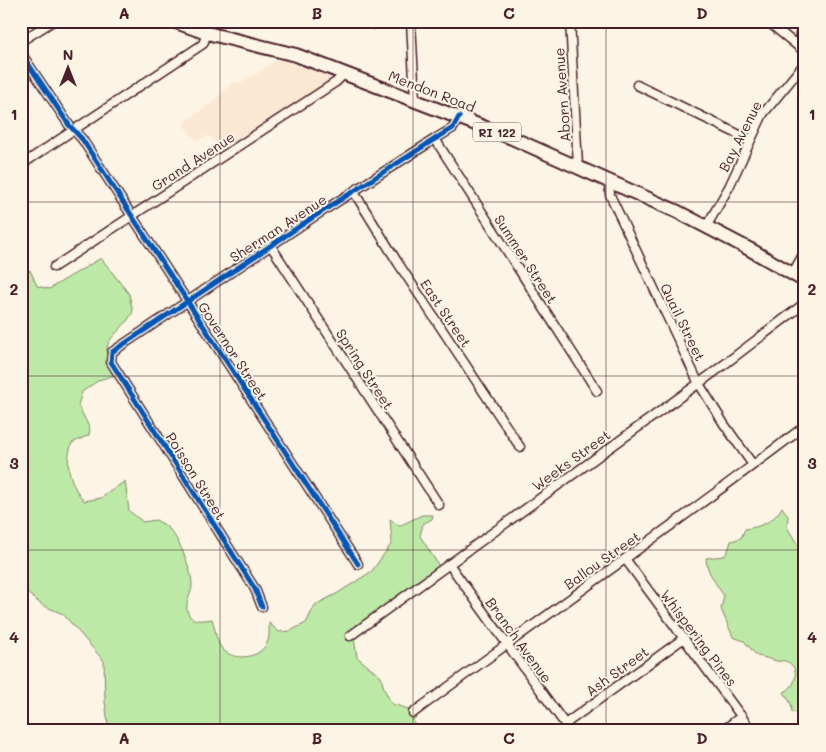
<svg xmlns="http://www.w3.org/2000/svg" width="826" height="752" font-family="Mali,sans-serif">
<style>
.built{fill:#fae8d2}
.green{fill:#bce9a6;stroke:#838468}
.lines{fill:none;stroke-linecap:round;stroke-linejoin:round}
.minor-casing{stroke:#4a1f2b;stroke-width:11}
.primary-casing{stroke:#4a1f2b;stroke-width:16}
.minor{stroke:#fcf5e5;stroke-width:8}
.primary{stroke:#fcf5e5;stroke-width:12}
.cycleway-casing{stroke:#fcf5e5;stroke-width:8}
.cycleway{stroke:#0057b8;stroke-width:5}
.grid{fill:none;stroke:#4a1f2b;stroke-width:1;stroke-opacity:0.55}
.labels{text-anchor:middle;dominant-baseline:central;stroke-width:4;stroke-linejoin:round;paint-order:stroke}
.shield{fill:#fcf5e5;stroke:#7f5f63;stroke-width:1}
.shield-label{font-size:12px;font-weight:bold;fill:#4a1f2b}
.street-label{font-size:14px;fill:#4a1f2b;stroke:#fcf5e5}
.neatline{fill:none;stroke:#4a1f2b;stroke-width:2}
.grid-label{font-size:16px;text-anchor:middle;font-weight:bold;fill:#4a1f2b}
</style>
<rect width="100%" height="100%" fill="#fcf5e5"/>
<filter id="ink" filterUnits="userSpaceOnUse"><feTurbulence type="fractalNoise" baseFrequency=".02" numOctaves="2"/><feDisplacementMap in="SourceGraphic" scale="10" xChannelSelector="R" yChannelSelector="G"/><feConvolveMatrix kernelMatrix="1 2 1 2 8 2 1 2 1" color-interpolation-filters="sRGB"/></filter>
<g filter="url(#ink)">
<path class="built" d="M284,55L341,76L309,104L229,157L226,158L211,137L207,136L197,140L190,134L184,126L185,121L211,104L233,82L239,83L256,74Z"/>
<path class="green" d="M347,21H374L375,30Z
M101,258L129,294L133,312C116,341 95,337 115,375L99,380L82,392L78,405L90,429L89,435L72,443C64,464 70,484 84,501L101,498L125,481L129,511L143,522L156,520C161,523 166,525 169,529C179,538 193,573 192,586C191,596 184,603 188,613C192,623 204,620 212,619C215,627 216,639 220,646C230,662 259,660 267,643C270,638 269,629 269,623L279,632L290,631L306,623L315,605L338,593L372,571L392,543L390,519L399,526L422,515H433L432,519L423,524L420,536L441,569L353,631L357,657L381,677L384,689L392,704L412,710L415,731H109L105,702L104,661L63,614L42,605L21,588V282L30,270L37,286L49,289Z
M782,507L788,516L787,527L805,557V593L802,596L801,617L805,626V721L799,714L792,712L791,704L784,692C797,687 801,666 785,661C783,660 779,662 777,661C770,660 765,657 757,656L744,641L733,637L721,609L724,596C717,585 706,571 706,558L724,556L728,551L731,541L741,538L745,529C761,527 775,521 782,507Z"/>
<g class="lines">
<g class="minor-casing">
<path id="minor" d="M411,21L415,100
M570,21L578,166
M767,21L805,52
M770,24L782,21
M21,41L53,21
M799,47L800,34L805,21
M21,53L69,125L82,139L358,564
M637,85L750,140
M435,139L597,391
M21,165L203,44L207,33
M609,180L610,195L698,382L724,424L753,465
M354,192L398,263L520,447
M706,227L729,187L763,114L805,63
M271,246L439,505
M54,267L336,82L344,74
M793,273L805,251
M626,560L752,731
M449,564L570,731
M262,607L255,589L111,362L112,352L312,218L435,139L453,128L459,117
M350,636L713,373L805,303
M413,713C543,617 676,524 805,426
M565,724L684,638
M722,731L742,716"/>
</g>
<g class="primary-casing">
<path id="primary" d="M173,21L207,33L296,55L512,138L678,212L751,250L805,281"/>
</g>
<use href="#minor" class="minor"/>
<use href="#primary" class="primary"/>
<g class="cycleway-casing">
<path id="cycleway" d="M21,53L69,125L82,139L358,564
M262,607L255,589L111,362L112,352L312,218L435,139L453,128L459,117"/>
</g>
<use href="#cycleway" class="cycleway"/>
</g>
</g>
<path class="grid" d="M220,21V731M413,21V731M606,21V731M21,202H805M21,376H805M21,550H805"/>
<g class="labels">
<rect class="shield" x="473" y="122.5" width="48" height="19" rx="4"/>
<g class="shield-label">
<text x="497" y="132">RI 122</text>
</g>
<g class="street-label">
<text transform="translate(432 91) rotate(21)">Mendon Road</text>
<text transform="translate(562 95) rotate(-94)">Aborn Avenue</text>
<text transform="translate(740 136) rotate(-63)">Bay Avenue</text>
<text transform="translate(193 161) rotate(-33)">Grand Avenue</text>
<text transform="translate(278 228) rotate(-33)">Sherman Avenue</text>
<text transform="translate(526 259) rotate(57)">Summer Street</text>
<text transform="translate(446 313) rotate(56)">East Street</text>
<text transform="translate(683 322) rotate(64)">Quail Street</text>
<text transform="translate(233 351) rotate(57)">Governor Street</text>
<text transform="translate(365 369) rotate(57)">Spring Street</text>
<text transform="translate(571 460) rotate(-36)">Weeks Street</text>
<text transform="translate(196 476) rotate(58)">Poisson Street</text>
<text transform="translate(602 560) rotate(-35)">Ballou Street</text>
<text transform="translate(699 638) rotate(53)">Whispering Pines</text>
<text transform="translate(519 640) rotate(54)">Branch Avenue</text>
<text transform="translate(617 671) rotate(-36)">Ash Street</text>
</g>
</g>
<rect width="826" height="752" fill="none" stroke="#fcf5e5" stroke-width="55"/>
<g transform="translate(68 68)" stroke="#fcf5e5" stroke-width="4" paint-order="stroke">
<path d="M0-4L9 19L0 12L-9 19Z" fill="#4a1f2b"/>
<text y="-8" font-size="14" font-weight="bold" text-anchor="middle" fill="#4a1f2b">N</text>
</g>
<rect x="28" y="28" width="770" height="696" class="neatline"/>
<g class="grid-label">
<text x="124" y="19">A</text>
<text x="317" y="19">B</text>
<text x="509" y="19">C</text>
<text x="702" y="19">D</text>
<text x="14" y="120">1</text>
<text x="812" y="120">1</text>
<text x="14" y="295">2</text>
<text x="812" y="295">2</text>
<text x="14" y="469">3</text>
<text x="812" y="469">3</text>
<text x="14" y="643">4</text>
<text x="812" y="643">4</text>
<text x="124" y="744">A</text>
<text x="317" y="744">B</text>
<text x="509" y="744">C</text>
<text x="702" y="744">D</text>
</g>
</svg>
